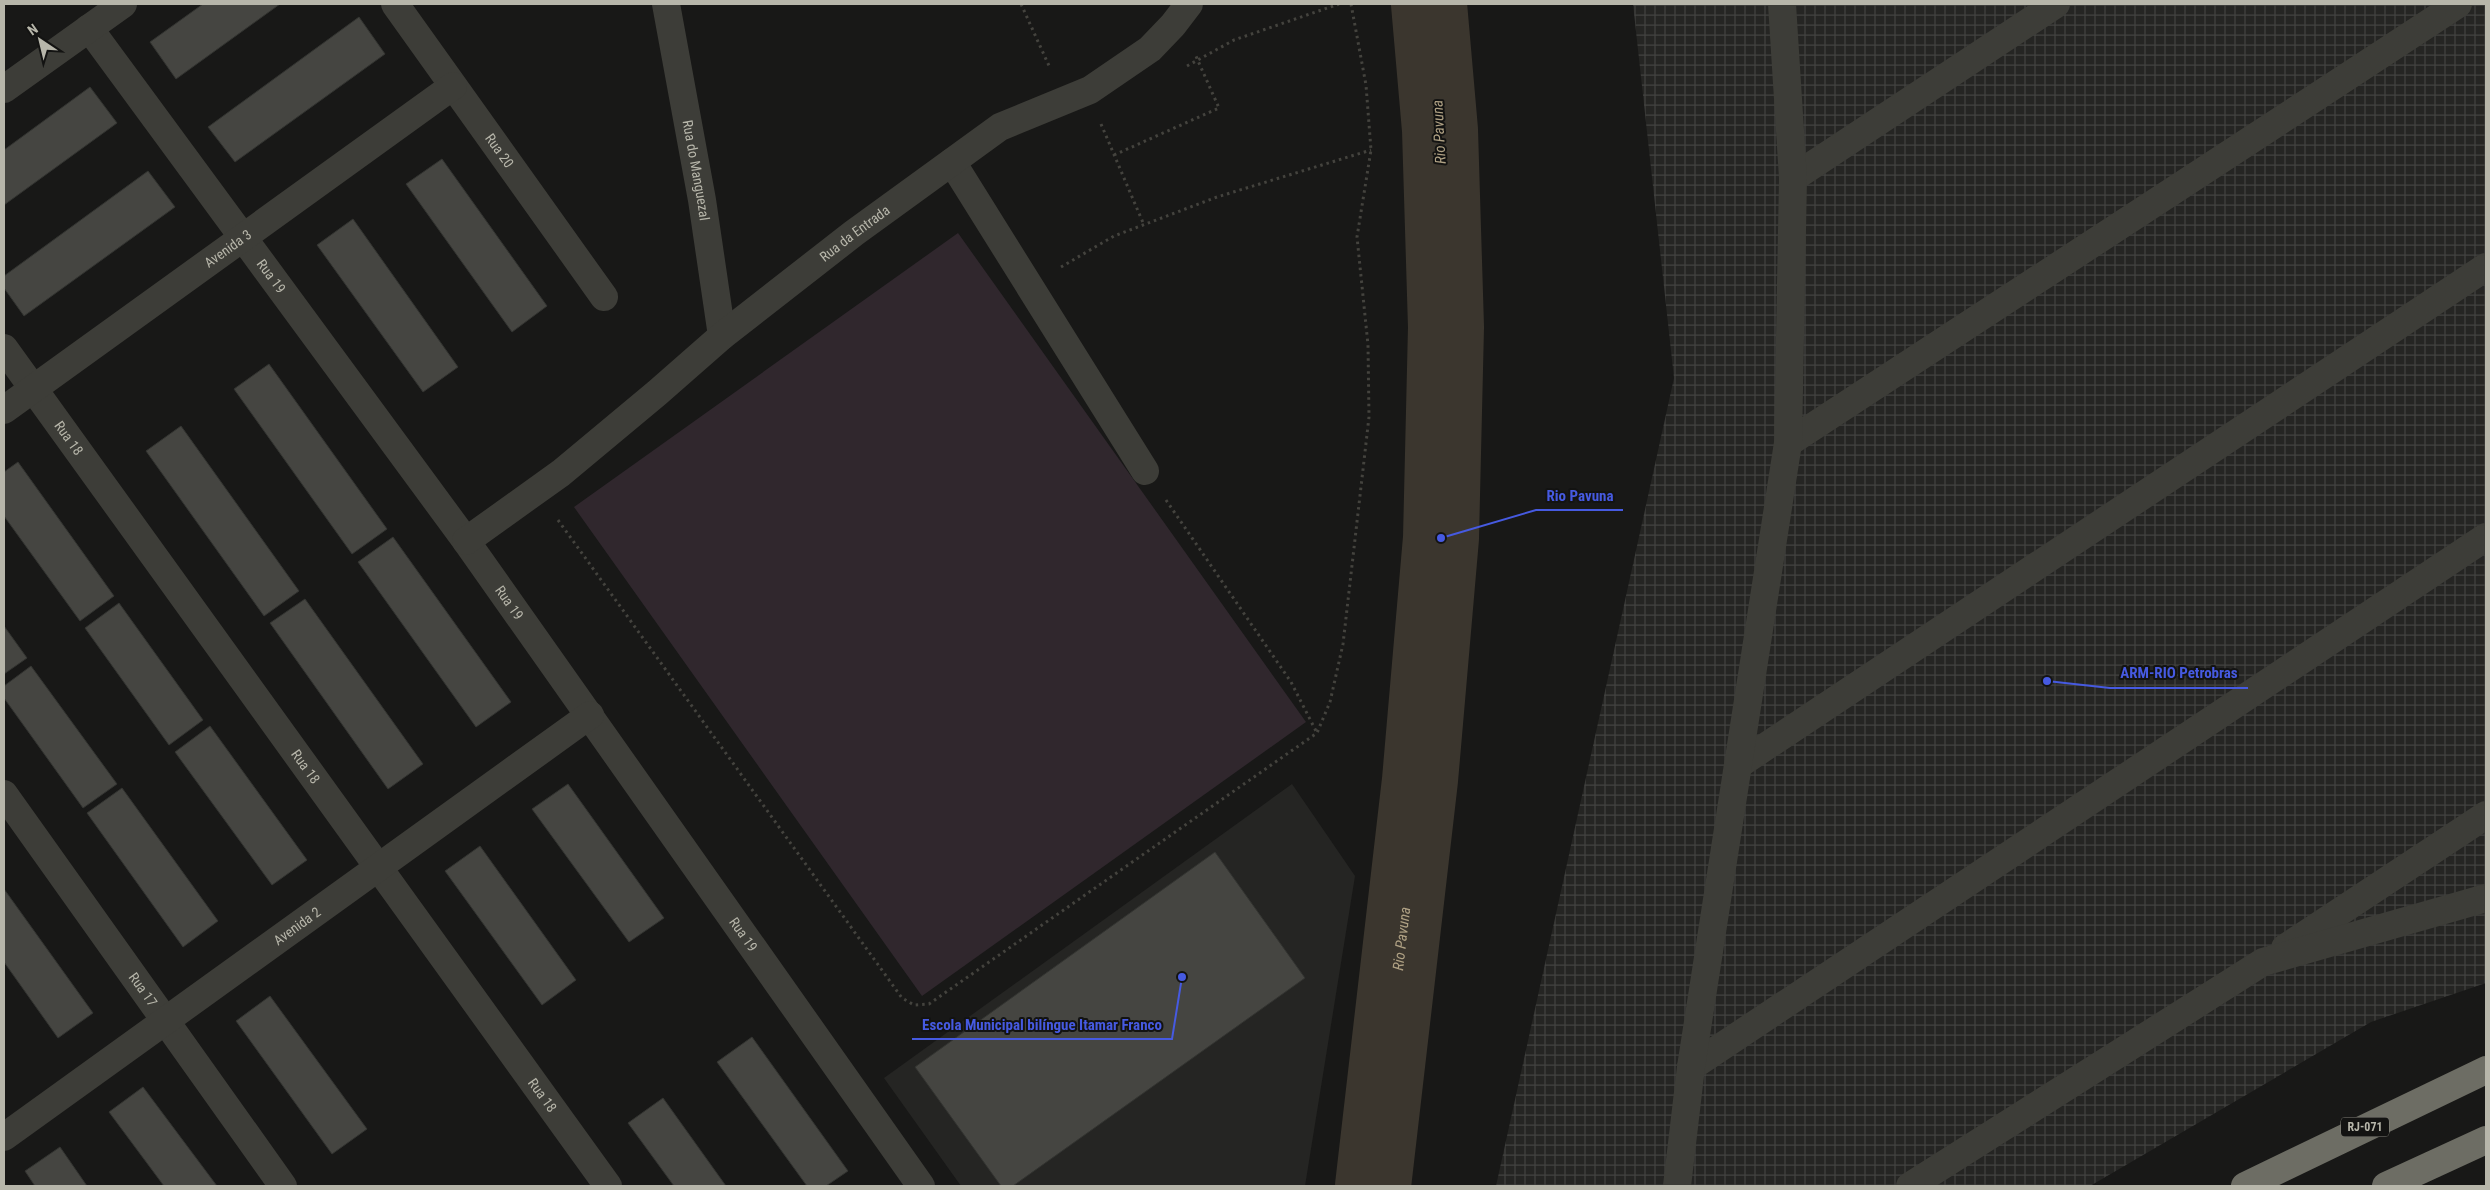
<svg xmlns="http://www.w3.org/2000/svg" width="2490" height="1190" font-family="'Roboto Condensed',sans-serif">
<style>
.built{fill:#252523}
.industrial{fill:url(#industrial-grid)}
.pitch{fill:#30272d}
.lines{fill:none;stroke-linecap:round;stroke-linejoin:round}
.river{stroke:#3b362e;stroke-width:76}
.building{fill:#454541;stroke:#333431}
.path{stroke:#44433e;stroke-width:3;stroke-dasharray:2.5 4;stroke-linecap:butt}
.minor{stroke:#3d3d38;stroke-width:28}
.highway{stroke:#6d6d64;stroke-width:28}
.labels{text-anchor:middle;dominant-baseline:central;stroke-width:4;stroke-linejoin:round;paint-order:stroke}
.shield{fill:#131312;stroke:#86857c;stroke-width:1}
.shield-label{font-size:12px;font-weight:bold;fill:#b7b6aa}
.street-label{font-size:14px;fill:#b7b6aa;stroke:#131312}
.water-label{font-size:15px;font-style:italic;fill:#afa184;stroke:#131312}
.leader{fill:none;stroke:#465ae1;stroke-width:2}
.callout-dot{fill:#465ae1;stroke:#131312;stroke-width:2}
.callout-label{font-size:15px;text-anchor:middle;font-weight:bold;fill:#465ae1;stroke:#131312;stroke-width:4;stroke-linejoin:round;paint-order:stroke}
</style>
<defs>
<pattern id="industrial-grid" width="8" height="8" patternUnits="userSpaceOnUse" patternTransform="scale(1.25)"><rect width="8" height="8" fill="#252523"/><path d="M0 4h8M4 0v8" fill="none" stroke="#424240"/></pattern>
</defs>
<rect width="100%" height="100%" fill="#181817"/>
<path class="built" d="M1292,784L1355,876L1305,1186H961L884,1078Z"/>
<path class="industrial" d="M1633,4H2486V983L2371,1022L2090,1186H1496L1674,378Z"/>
<path class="pitch" d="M958,233L1306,722L922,996L574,507Z"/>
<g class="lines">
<path class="river" id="s1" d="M1373,1186L1420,780L1441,538L1446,327L1440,130L1429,4"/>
</g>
<path class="building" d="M203,4H280L176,79L150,42Z
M359,17L385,54L235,162L208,127Z
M90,87L117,123L4,205V150Z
M442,159L547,306L512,332L406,184Z
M148,171L175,207L24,316L4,288V276Z
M353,219L458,367L423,392L317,245Z
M269,364L387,529L352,554L234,389Z
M181,426L299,591L264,616L146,451Z
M18,462L114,596L80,621L4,516V472Z
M393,537L511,702L476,727L358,562Z
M305,599L423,764L388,789L270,623Z
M119,603L203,720L169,745L85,628Z
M4,626L27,658L4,674Z
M31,666L117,784L83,808L4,698V686Z
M210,726L307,860L272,885L175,752Z
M568,784L664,918L629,942L532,809Z
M122,788L218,921L183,947L87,813Z
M480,846L576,980L542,1005L445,871Z
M1215,852L1305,978L1013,1186H1001L915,1067Z
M4,889L93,1013L58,1038L4,962Z
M270,996L367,1129L332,1154L236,1021Z
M752,1037L848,1171L826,1186H807L717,1062Z
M143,1087L217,1186H164L109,1112Z
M663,1098L726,1186H674L628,1123Z
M60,1147L87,1186H35L25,1171Z"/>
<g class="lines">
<path class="path" d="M1021,4L1050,68
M1187,66L1234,40L1339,4
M1101,124L1144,225
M1114,155L1219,108L1195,54
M1061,267L1114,236L1217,197L1371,150
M1166,500L1291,682L1317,733
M558,520L902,998L914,1005L929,1004L1317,733L1330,702L1343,644L1369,417L1368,345L1357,237L1371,150L1366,85L1351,4"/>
<g class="minor">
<path id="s2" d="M395,4L604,297"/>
<path id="s3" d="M666,4L702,200L722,336"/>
<path id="s4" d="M89,28L466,541L921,1186"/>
<path d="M4,89L123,4"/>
<path d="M952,162L1145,471"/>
<path d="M1793,178L2056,4"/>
<path id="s5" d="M4,348L608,1186"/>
<path id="s6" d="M4,410L453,86"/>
<path d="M1788,443L2458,4"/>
<path id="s7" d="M466,541L561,473L657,393L722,336L854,233L1000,127L1090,90L1150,49L1173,25L1189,4"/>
<path d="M1738,765L2486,267"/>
<path id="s8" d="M4,794L283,1186"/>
<path d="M2285,948L2486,815"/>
<path d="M1691,1067L2486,537"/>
<path id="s9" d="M4,1137L590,715"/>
<path d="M1677,1186L1691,1067L1788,443L1793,178L1782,4"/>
<path d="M1910,1186L2263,962L2486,898"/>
</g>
<path class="highway" d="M2245,1186L2486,1070
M2386,1186L2486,1140"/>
</g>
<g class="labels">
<rect class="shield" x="2341" y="1117.5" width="48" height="19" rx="4"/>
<g class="shield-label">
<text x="2365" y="1127">RJ-071</text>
</g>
<g class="street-label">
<text stroke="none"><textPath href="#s2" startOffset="180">Rua 20</textPath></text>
<text stroke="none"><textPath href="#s3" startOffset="169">Rua do Manguezal</textPath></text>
<text stroke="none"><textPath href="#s7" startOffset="496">Rua da Entrada</textPath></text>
<text stroke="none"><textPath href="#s6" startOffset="276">Avenida 3</textPath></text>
<text stroke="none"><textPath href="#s4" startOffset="308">Rua 19</textPath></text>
<text stroke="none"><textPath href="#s5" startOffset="111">Rua 18</textPath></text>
<text stroke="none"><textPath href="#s4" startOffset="712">Rua 19</textPath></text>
<text stroke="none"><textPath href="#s5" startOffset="516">Rua 18</textPath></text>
<text stroke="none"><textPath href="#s9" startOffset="361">Avenida 2</textPath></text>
<text stroke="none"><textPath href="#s4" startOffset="1118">Rua 19</textPath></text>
<text stroke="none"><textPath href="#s8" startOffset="240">Rua 17</textPath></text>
<text stroke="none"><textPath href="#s5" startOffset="921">Rua 18</textPath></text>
</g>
<g class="water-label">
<text transform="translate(1439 132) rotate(-93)">Rio Pavuna</text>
<text stroke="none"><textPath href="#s1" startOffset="249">Rio Pavuna</textPath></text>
</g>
</g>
<path class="leader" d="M1441 538L1536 510H1623M2047 681L2110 688H2248M1182 977L1172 1039H912"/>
<g class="callout-dot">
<circle cx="1441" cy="538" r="5"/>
<circle cx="2047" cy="681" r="5"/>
<circle cx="1182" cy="977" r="5"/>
</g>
<g class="callout-label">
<text x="1580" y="501">Rio Pavuna</text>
<text x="2179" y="678">ARM-RIO Petrobras</text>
<text x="1042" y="1030">Escola Municipal bilíngue Itamar Franco</text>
</g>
<rect width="2490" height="1190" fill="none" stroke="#b7b6aa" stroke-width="10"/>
<g transform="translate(40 40) rotate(325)" stroke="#131312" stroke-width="4" paint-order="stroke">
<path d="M0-4L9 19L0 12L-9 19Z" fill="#b7b6aa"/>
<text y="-8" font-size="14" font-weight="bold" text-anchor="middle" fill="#b7b6aa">N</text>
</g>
</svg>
